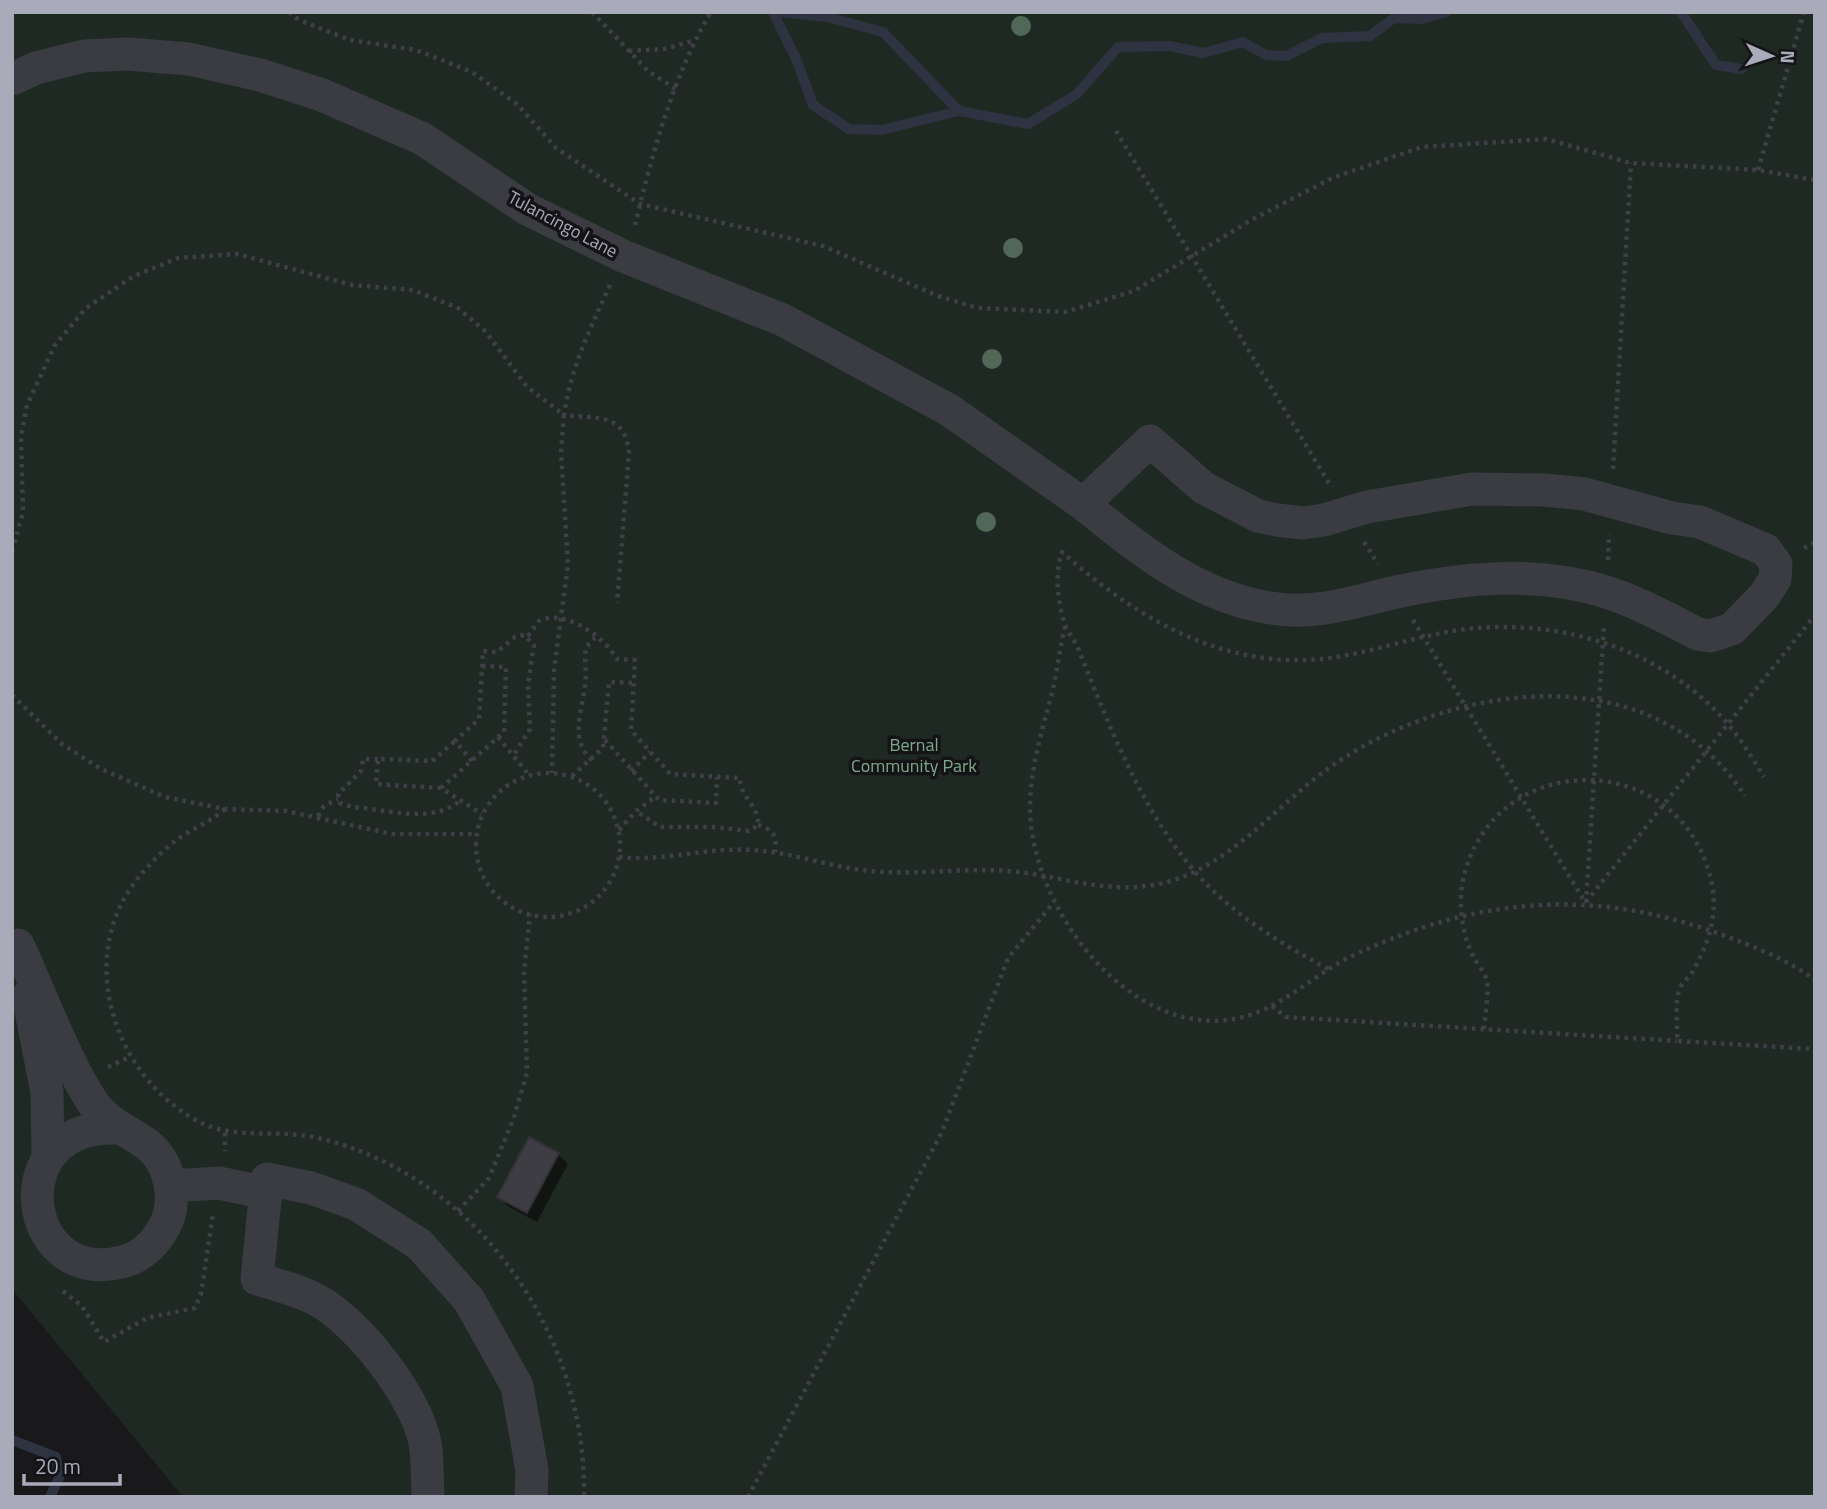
<svg xmlns="http://www.w3.org/2000/svg" width="1827" height="1509" font-family="'Titillium Web',sans-serif">
<style>
.green{fill:#1f2923}
.shadow{fill:#0007}
.lines{fill:none;stroke-linecap:round;stroke-linejoin:round}
.stream{stroke:#2d3340;stroke-width:10}
.building{fill:#3e3d43;stroke:#333237;stroke-width:2}
.path{stroke:#3f3f47;stroke-width:4.5;stroke-dasharray:3.5 5;stroke-linecap:butt}
.minor{stroke:#3b3b42;stroke-width:33}
.tree{fill:#516758}
.labels{text-anchor:middle;dominant-baseline:central;stroke-width:7;stroke-linejoin:round;paint-order:stroke}
.street-label{font-size:18px;fill:#a9abbb;stroke:#141316}
.park-label{font-size:18px;fill:#7fa88b;stroke:#141316}
</style>
<rect width="100%" height="100%" fill="#19181a"/>
<path class="green" d="M12,12H1815V1497H183L12,1289Z"/>
<path class="shadow" d="M558,1154L568,1164L537,1222L509,1207L499,1197Z"/>
<g class="lines">
<path class="stream" d="M773,12L797,61L813,105L849,129L882,130L959,111
M780,12L827,17L883,32L959,111L1028,124L1077,94L1118,47L1170,46L1203,53L1243,42L1266,55L1286,56L1322,38L1370,36L1394,18L1422,19L1446,12
M1681,12L1716,65L1742,69
M12,1440L56,1457L59,1478L50,1497"/>
</g>
<path class="building" d="M529,1137L559,1153L527,1213L497,1197Z"/>
<g class="lines">
<path class="path" d="M289,12L299,20L350,40L416,50L472,72L518,105L556,148L640,204L823,246L938,296L978,308L1065,312L1134,291L1253,219L1332,178L1422,147L1546,139L1631,163L1758,170L1815,180
M592,12L648,71L676,89
M629,51L664,49L693,41
M1116,131L1330,485
M1758,170L1804,12
M635,225C652,155 674,73 711,12
M610,285C590,329 571,367 564,415C597,419 625,412 629,453L617,603
M1613,469L1631,163
M1364,542L1378,564
M1804,548L1815,542
M12,551L23,512L21,436L27,405L55,345L86,308L134,276L178,258L237,254L352,285L413,290L458,308L486,332L527,387L564,415L561,452L568,565L554,670L552,773
M1608,560L1609,534
M1413,620L1585,902
M1065,626C1060,648 1057,671 1052,693C1042,731 1031,765 1030,804C1028,903 1126,1038 1234,1019C1280,1011 1313,974 1354,955C1480,896 1597,887 1728,937C1757,948 1790,961 1815,980
M528,636L539,621C565,608 604,637 617,659L635,660L631,730L670,774L740,778C740,798 759,805 758,825L749,831L714,827H660L636,811
M482,666L506,667L504,732L441,788L482,814
M12,695L62,744L101,769L165,797L225,809L286,811L392,834H476
M498,737L529,775
M605,740L659,800L716,803L717,777
M378,759H363L361,771L338,794L340,803L352,807C387,809 432,825 461,800
M592,760C569,740 582,711 585,686C587,673 584,660 586,647L595,638
M472,761L455,741L479,719L483,651L497,652L515,637L524,635L534,645L528,684L530,729L513,756
M631,771L650,752
M476 845a72 72 0 1 1 144 0a72 72 0 1 1-144 0Z
M572,776L603,748L609,682L633,683
M441,788L376,784L378,759L432,761L455,741
M225,809C210,822 192,829 176,840C162,851 149,865 138,878C75,956 113,1073 194,1119C233,1142 276,1128 318,1138C479,1176 587,1336 584,1497
M318,816L324,806L338,799
M758,825C774,830 777,835 775,852
M619,830L636,811L655,797
M619,857C663,862 707,847 752,850C789,852 824,865 861,870C913,877 967,866 1020,872C1065,878 1106,893 1153,885C1230,872 1276,802 1339,761C1461,681 1654,657 1745,796
M1586,902L1815,615
M1586,903L1604,625
M1328,969C1280,943 1232,914 1196,873C1141,809 1111,730 1080,653C1077,643 1069,635 1065,625C1058,603 1054,574 1062,552C1126,609 1199,656 1287,660C1345,663 1397,640 1453,631C1552,615 1662,647 1728,724C1742,741 1753,759 1764,777
M1272,1006L1286,1017L1677,1041
M1484,1029C1485,1014 1489,996 1487,981C1485,973 1478,965 1474,958C1462,934 1458,906 1463,880C1493,744 1686,748 1712,885C1718,916 1708,944 1693,971C1690,977 1682,982 1680,988C1674,1001 1678,1026 1677,1041L1815,1049
M108,1067L129,1057
M225,1133V1151
M458,1211L489,1178L513,1120L527,1073L524,972L530,914
M63,1291L82,1306L104,1342L147,1318L195,1308L201,1294L213,1214
M748,1497L942,1132L1008,958L1054,902"/>
<path class="minor" d="M12,79L36,68L84,56L128,54L189,59L260,75L322,95L423,139L527,209L623,256L783,320L949,410L1083,504
M1150,441L1204,488L1258,516L1277,520L1303,523L1324,520L1367,507L1472,489L1545,490L1584,494L1672,518L1700,522L1766,550L1776,564L1775,579L1764,596L1732,629L1710,636L1698,634C1668,619 1638,602 1606,592C1539,571 1469,577 1401,591C1358,600 1317,616 1271,608C1197,597 1140,550 1083,504Z
M18,945C41,994 64,1059 93,1103C113,1132 146,1134 161,1160C171,1177 175,1202 167,1221C158,1241 143,1257 122,1262C21,1288 0,1124 116,1128
M28,996L47,1092L48,1155
M171,1186L219,1183L266,1193
M428,1497C427,1479 428,1461 425,1443C417,1398 358,1322 317,1300C298,1290 278,1285 257,1279L267,1179L311,1188L356,1204L419,1244L469,1300L517,1386L532,1470L531,1497"/>
</g>
<g class="tree">
<circle cx="1021" cy="26" r="10"/>
<circle cx="1013" cy="248" r="10"/>
<circle cx="992" cy="359" r="10"/>
<circle cx="986" cy="522" r="10"/>
</g>
<g class="labels">
<g class="street-label">
<text transform="translate(563 224) rotate(28)">Tulancingo Lane</text>
</g>
<g class="park-label">
<text x="914" y="744">Bernal<tspan x="914" dy="21">Community Park</tspan></text>
</g>
</g>
<rect width="1827" height="1509" fill="none" stroke="#a9abbb" stroke-width="28"/>
<g transform="translate(1771 56) rotate(93)" stroke="#141316" stroke-width="5" paint-order="stroke">
<path d="M0-5L12 26L0 18L-12 26Z" fill="#a9abbb"/>
<text y="-10" font-size="19" font-weight="bold" text-anchor="middle" fill="#a9abbb">N</text>
</g>
<path d="M24 1474v10h96v-10" fill="none" stroke="#a9abbb" stroke-width="3.5"/>
<text x="35" y="1474" font-size="21" fill="#a9abbb" stroke="#141316" stroke-width="5" paint-order="stroke">20 m</text>
</svg>
